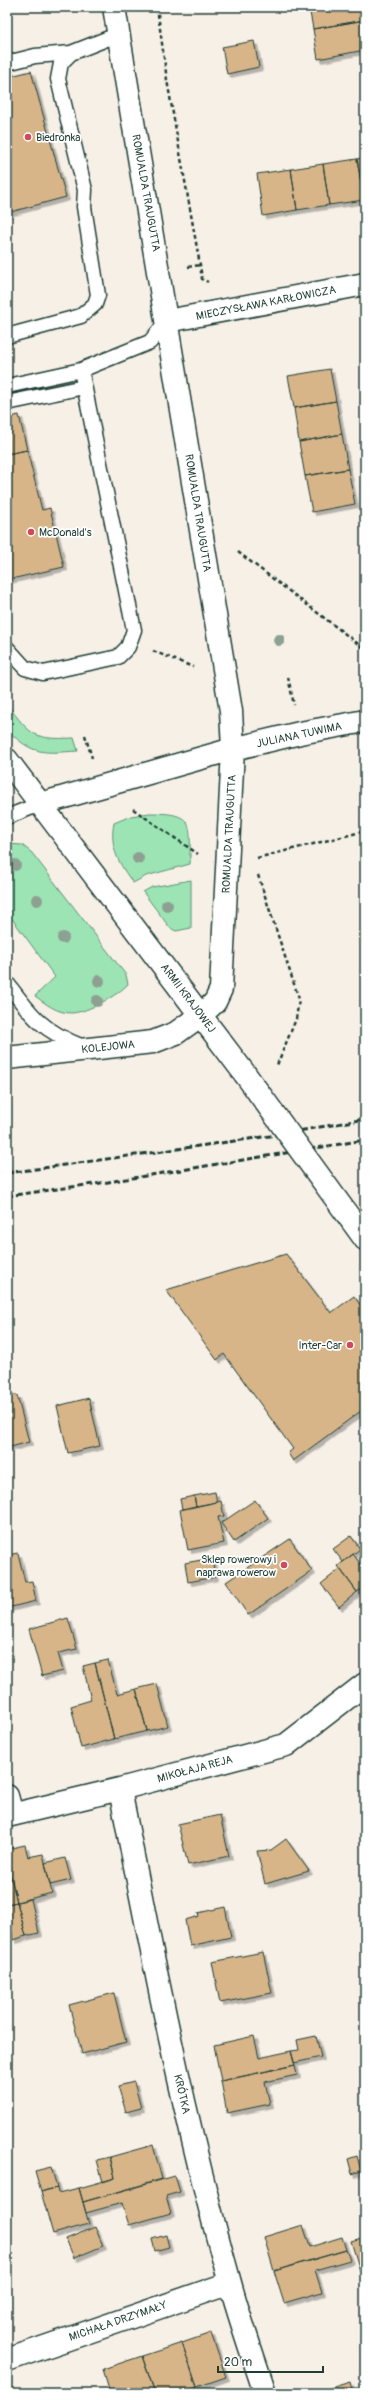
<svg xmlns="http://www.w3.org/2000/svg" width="372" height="2400" font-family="Pangolin,sans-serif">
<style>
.green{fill:#9ce4b3;stroke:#5e9074}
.building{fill:#d7b589;stroke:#1f3d34;filter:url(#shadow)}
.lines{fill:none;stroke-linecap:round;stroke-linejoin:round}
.lane-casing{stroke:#1f3d34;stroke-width:17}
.street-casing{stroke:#1f3d34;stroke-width:25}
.secondary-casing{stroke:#1f3d34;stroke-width:25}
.path{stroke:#1f3d34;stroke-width:2.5;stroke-dasharray:4 3;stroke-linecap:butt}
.lane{stroke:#fff;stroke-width:14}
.street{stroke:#fff;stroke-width:22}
.secondary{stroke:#fff;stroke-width:22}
.rail{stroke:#1f3d34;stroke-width:3;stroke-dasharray:6 3;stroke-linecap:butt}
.secondary-bridge-casing{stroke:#1f3d34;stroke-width:25;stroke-linecap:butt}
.secondary-bridge{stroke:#fff;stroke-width:22}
.tree{fill:#8ea092}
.poi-dot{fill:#d1495b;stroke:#fff;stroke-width:1.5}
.labels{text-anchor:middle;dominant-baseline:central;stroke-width:3.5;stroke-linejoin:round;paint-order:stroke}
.poi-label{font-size:11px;fill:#1f3d34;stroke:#fff;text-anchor:start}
.street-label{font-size:11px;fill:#1f3d34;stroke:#fff}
</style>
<defs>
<filter id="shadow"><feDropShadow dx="3.5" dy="3.5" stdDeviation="0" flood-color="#0004"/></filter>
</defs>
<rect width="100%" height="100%" fill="#f7f0e7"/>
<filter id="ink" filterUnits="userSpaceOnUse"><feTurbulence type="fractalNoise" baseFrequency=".025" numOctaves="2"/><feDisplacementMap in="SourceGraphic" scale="8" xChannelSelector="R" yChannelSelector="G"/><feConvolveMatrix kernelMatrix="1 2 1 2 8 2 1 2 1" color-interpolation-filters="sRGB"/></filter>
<g filter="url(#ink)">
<path class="green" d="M7,704C31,736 34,740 74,738L78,751C43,753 34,756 7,730Z
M149,813C196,813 190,823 190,864L146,876L133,883C119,864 109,847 114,823L131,816Z
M7,844L22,845L32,853L126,975L128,984C118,995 87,1013 71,1013C57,1013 46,1004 35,996L55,977L7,912Z
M191,880V928L176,931L170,928L143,892L152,887Z"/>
<path class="building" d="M309,7H365V20L313,29Z
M365,20V50L318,59L313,29Z
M254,41L259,67L227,74L222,47Z
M31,71L66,197L7,213V77Z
M365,157V200H364L357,159Z
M357,159L364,200L329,205L323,164Z
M323,164L329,205L297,210L291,169Z
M291,169L297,210L263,216L257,174Z
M330,369L336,401L294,408L288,376Z
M336,401L342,434L299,442L294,408Z
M19,415L27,450L7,454V418Z
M342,434L348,469L305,476L299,442Z
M27,450L42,510L50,508L64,567L7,580V454Z
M348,469L355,504L312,512L305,476Z
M286,1254L331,1313L354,1296L365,1312V1408L293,1461L288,1453L293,1449L224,1354L217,1360L166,1290Z
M7,1386L9,1395H17L29,1442L7,1448Z
M89,1398L100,1446L68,1453L57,1406Z
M215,1492L217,1502L196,1506L194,1496Z
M194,1496L196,1506L182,1509L180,1499Z
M255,1500L268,1518L234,1542L221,1523Z
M221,1501L224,1516L218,1517L224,1543L188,1550L180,1510Z
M351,1536L360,1549L343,1562L333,1549Z
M290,1539L312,1571L248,1615L226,1582Z
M18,1553L25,1582L32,1581L36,1601L7,1608V1555Z
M353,1554L365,1570V1587L357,1592L338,1566Z
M212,1558L215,1577L188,1582L185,1563Z
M340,1569L357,1592L339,1607L321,1584Z
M68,1618L77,1649L58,1653L63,1671L42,1676L29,1629Z
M108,1660L117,1694L136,1689L147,1731L114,1739L95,1663Z
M95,1663L114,1739L81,1748L71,1706L91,1700L83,1666Z
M157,1684L168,1726L147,1731L136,1689Z
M220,1815L229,1856L188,1865L178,1824Z
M286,1839L309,1871L265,1884L257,1851L271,1850Z
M25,1845L28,1857L43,1854L52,1893L17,1902L7,1861V1849Z
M65,1858L71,1880L50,1885L45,1863Z
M7,1861L17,1902L7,1904Z
M31,1899L39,1933L26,1936L17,1902Z
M17,1902L26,1936L13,1940L7,1904Z
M225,1907L231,1937L190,1946L185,1920L199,1916L198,1913Z
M263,1952L272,1993L220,2003L212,1962Z
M114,1993L126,2042L82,2054L69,2005Z
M254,2036L259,2058L291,2051L295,2065L221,2081L214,2045Z
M316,2036L321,2057L294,2063L291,2051L299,2050L297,2040Z
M295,2065L297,2075L265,2082L270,2104L227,2113L221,2081Z
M134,2082L141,2108L126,2112L118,2086Z
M153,2145L162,2179L83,2202L79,2188L115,2178L110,2157Z
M357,2156L361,2171L352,2174L348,2159Z
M110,2157L115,2178L103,2182L97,2160Z
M51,2167L57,2187L41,2192L35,2171Z
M175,2176L180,2192L166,2196L171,2213L129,2225L122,2203L86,2213L83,2202Z
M57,2187L58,2193L79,2188L89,2224L53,2234L41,2192Z
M303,2225L310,2247L342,2237L346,2250L274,2271L264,2237Z
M95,2227L103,2246L74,2258L66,2239Z
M166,2235L169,2247L155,2251L152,2239Z
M365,2237V2272L361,2274L351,2241Z
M346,2250L350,2260L315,2270L322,2292L284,2303L274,2271Z
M211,2333L226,2377L197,2387L182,2343Z
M182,2343L197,2387L182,2393H155L142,2356Z
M142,2356L155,2393H98L109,2389L103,2369Z
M350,2382L353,2393H314Z"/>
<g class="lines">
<g class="lane-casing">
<path id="lane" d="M7,63L35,56L71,53
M7,336L81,316L95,304L98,295L84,207L85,190L58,79L61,63L71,53L119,34
M7,386L81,370L150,342L167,321
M7,403L84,387
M7,648L25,668L43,673L118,657L128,647L134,630L81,370
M7,817L40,804
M7,983C32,1017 43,1031 83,1047"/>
</g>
<g class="street-casing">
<path id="street" d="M167,321L365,284
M233,749L300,733L365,721
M7,1058L153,1042L176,1033L201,1015
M120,1789C152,1955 184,2120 230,2283C240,2320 253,2356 265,2393
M7,1796L12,1814
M7,1816L120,1789L286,1745L365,1684
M7,2360L230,2283"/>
</g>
<g class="secondary-casing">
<path id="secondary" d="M114,7L231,711L233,749L221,989L215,1002L201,1015
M7,760L245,1074
M40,804L233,749
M352,1221L365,1239"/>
</g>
<path class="path" d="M157,7L167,80L200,265L202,279L208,282
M188,267L200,265
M238,552L365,649
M153,651L193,667
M288,677L294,705
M85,735L92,758
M133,809L198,854
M257,858L365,831
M258,875L299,999L296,1019L277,1065"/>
<use href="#lane" class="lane"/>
<use href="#street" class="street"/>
<use href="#secondary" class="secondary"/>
<path class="rail" d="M7,1173L270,1136L365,1119
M7,1196L108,1182L365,1140"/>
<g class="secondary-bridge-casing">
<path id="secondary-bridge" d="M245,1074L352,1221"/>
</g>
<use href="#secondary-bridge" class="secondary-bridge"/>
</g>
<g class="tree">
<circle cx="279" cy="640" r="6"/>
<circle cx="138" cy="858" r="6"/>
<circle cx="15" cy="865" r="6"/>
<circle cx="37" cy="900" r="6"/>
<circle cx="167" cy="905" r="6"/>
<circle cx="63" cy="938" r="6"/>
<circle cx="99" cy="981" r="6"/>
<circle cx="97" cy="1001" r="6"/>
</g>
</g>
<g class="poi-dot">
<circle cx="28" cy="137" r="4"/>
<circle cx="31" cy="532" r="4"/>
<circle cx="350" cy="1345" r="4"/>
<circle cx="284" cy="1565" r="4"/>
</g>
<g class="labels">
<g class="poi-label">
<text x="36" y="137">Biedronka</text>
<text x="39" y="532">McDonald's</text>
<text x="342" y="1345" text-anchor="end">Inter-Car</text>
<text x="276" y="1559" text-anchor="end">Sklep rowerowy i<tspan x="276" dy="13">naprawa rowerow</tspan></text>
</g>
<g class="street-label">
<text transform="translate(146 193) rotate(80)">ROMUALDA TRAUGUTTA</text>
<text transform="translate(266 303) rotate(-11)">MIECZYSŁAWA KARŁOWICZA</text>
<text transform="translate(198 513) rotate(81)">ROMUALDA TRAUGUTTA</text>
<text transform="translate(299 735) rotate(-12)">JULIANA TUWIMA</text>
<text transform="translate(229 834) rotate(-87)">ROMUALDA TRAUGUTTA</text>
<text transform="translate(188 998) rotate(53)">ARMII KRAJOWEJ</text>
<text transform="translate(108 1047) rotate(-6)">KOLEJOWA</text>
<text transform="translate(195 1769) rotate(-15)">MIKOŁAJA REJA</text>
<text transform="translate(182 2094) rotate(77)">KRÓTKA</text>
<text transform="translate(118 2321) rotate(-19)">MICHAŁA DRZYMAŁY</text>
</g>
</g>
<rect width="372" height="2400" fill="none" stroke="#fff" stroke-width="24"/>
<rect x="12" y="12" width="348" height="2376" fill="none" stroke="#1f3d34" stroke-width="1.5" filter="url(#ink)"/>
<path d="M218 2366v6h105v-6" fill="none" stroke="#1f3d34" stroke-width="2"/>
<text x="224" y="2366" font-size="12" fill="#1f3d34" stroke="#ffffff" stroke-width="3" paint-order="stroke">20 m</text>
</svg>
